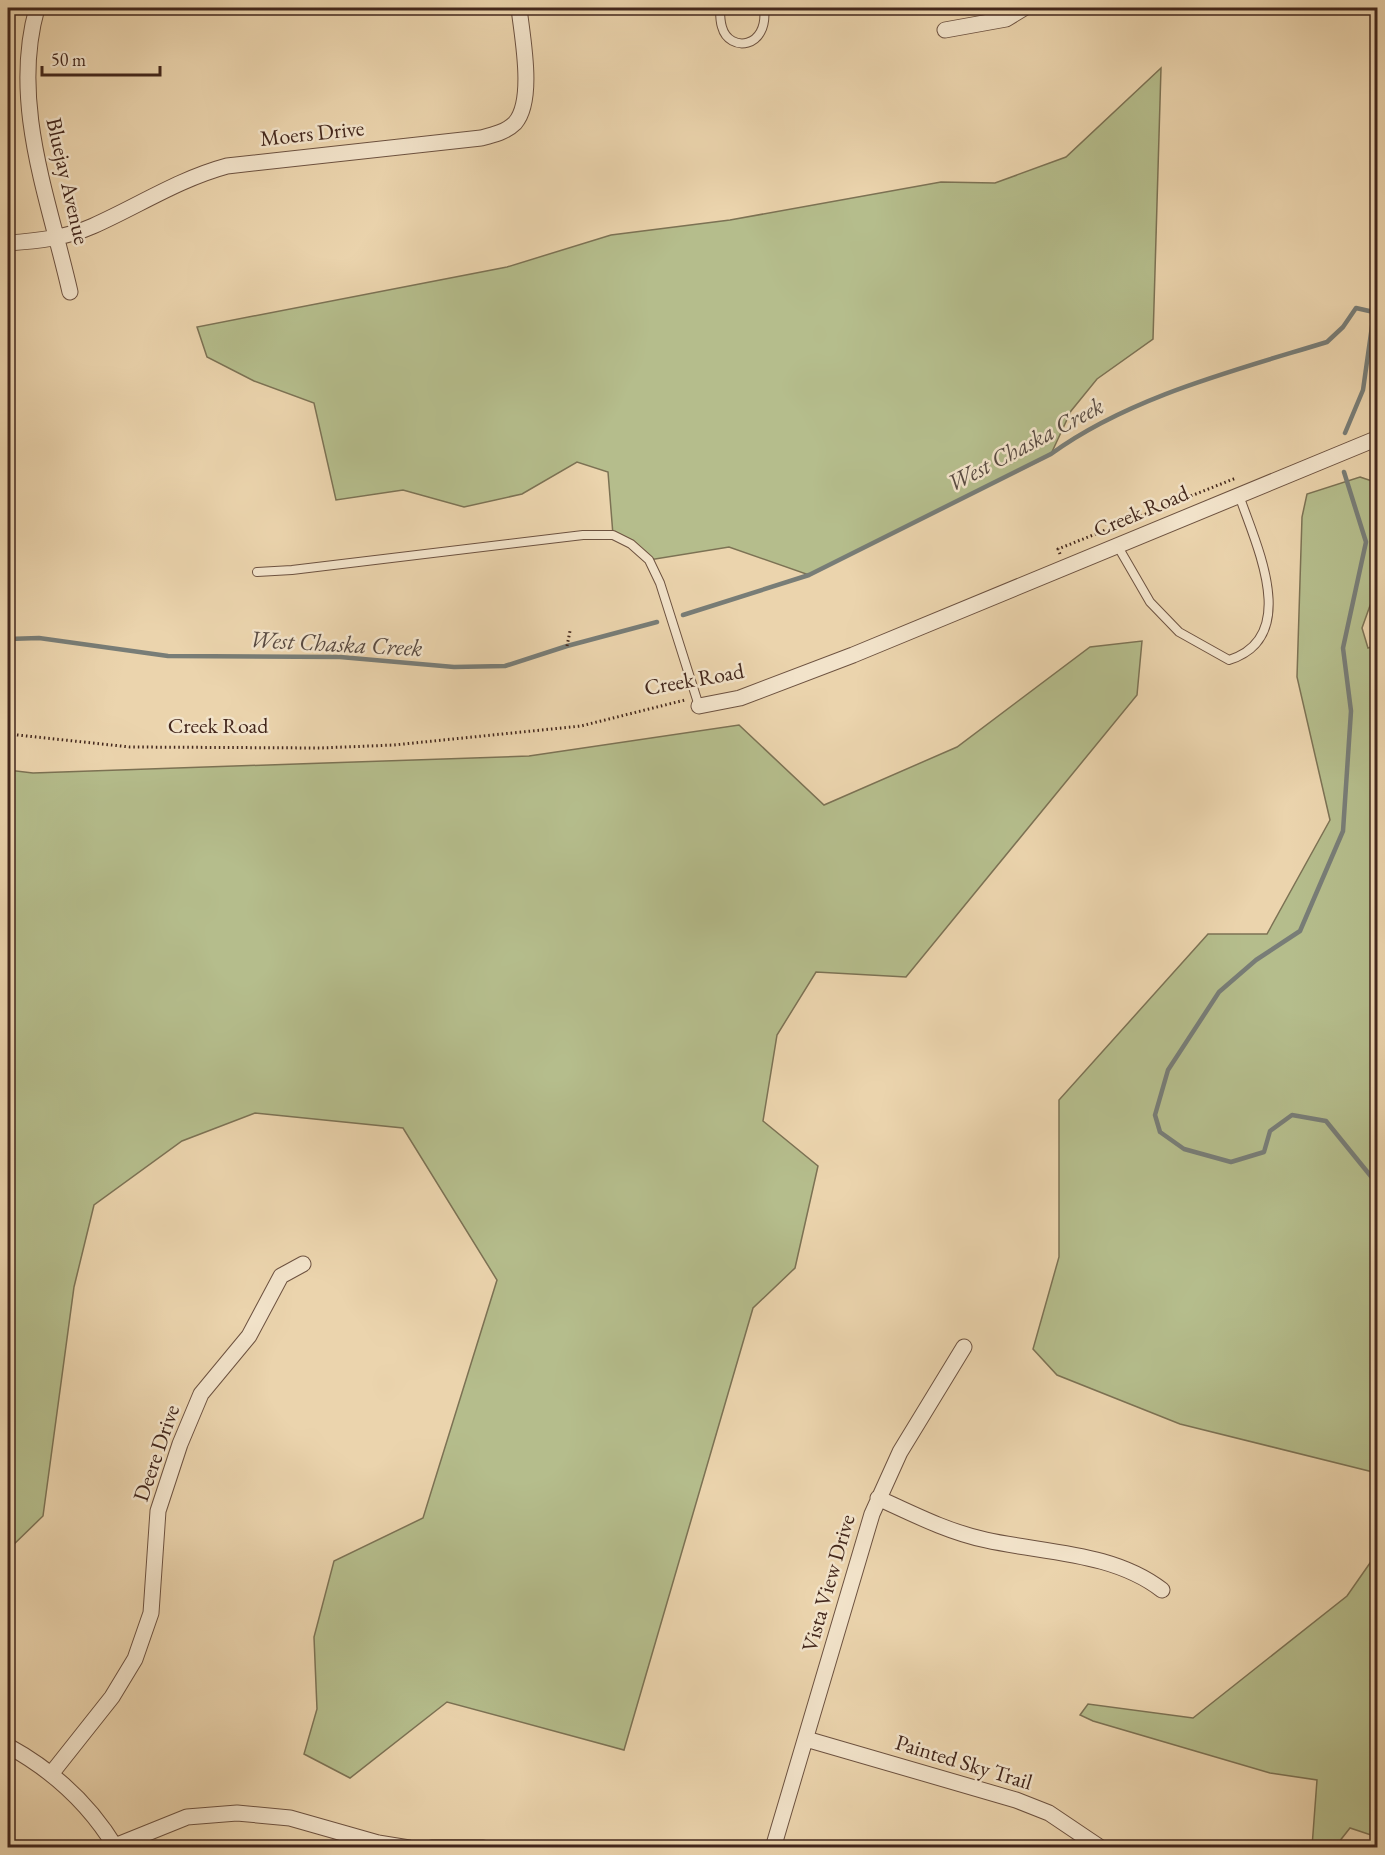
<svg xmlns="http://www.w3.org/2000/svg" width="1385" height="1855" font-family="'EB Garamond',serif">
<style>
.green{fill:#b5bd8c;stroke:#7c7254;stroke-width:1.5}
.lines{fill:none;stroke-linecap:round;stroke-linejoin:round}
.stream{stroke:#787d77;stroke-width:4.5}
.service-casing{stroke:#6d5240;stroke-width:10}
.minor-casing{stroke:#6d5240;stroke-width:17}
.path{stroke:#43271c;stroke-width:3;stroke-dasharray:1.5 3;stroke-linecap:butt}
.service{stroke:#f2e3ca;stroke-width:8}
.minor{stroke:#f2e3ca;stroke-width:15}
.labels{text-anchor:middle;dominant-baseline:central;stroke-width:5;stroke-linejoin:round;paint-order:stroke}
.street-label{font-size:22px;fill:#43271c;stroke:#f2e3ca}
.water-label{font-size:24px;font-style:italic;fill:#594b42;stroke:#f2e3ca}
</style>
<rect width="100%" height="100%" fill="#ebd4ad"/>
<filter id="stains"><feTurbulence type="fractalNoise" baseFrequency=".00333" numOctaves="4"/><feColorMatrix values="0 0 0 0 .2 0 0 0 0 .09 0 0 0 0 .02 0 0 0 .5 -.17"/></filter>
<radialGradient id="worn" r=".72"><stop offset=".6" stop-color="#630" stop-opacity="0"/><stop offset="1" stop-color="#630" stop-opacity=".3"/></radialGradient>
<path class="green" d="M1161,68L1153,339L1097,379L1071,411L1051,454L809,575L729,547L649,560L613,535L608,472L577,462L522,494L464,507L403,490L336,500L314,403L254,381L207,357L197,327L507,267L611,235L730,220L941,182L995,183L1066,157Z
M1360,477L1378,483L1377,586L1362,628L1368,648L1378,645L1377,1473L1180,1424L1057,1375L1033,1349L1059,1257V1100L1208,934H1267L1330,820L1297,677L1302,517L1307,494Z
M1142,641L1137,695L906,977L816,972L777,1035L763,1121L818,1166L795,1268L753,1308L624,1750L447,1702L350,1778L304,1754L317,1709L314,1637L334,1561L423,1518L497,1280L403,1128L255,1113L182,1141L94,1205L74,1287L43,1516L8,1550V770L33,773L529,756L739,725L824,805L957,747L1090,647Z
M1377,1553V1837L1350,1828L1335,1847H1312L1317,1780L1270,1773L1093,1721L1080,1715L1088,1704L1193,1718L1347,1596Z"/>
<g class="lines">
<path class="stream" d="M1345,433L1363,390L1374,312
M1344,472L1366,542L1343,648L1351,711L1343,831L1300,931L1256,960L1219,992L1168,1070L1155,1115L1160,1132L1184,1149L1231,1162L1264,1152L1270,1131L1292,1115L1326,1121L1378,1185
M683,615L809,575L1051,454C1129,397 1236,370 1327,342L1343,327L1356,308L1378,313
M8,639L39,638L168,656L340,657L454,667L505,666L567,646L657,622"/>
<g class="service-casing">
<path id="service" d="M720,8C720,14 720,21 722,27C729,53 769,49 764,8
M1117,545L1150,602L1179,632L1229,660C1302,637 1255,543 1239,495
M257,572L292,570L583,535H613L631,544L649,560L660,583L699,706"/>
</g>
<g class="minor-casing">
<path id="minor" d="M37,8C10,103 49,199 70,292
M945,30L1006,19L1024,8
M8,243C37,241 66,238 93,226C138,206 179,179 227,166L481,138C493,135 506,132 515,123C535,100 522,36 519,8
M699,706L740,698L853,655L1378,438
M878,1498C913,1514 948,1532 986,1540C1044,1553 1113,1552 1162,1590
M806,1739L1016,1800L1049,1813L1101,1848
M8,1746C52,1770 90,1805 116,1848
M51,1774L112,1697L135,1659L151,1613L158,1511L180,1444L201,1394L249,1336L281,1276L303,1264
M115,1846L187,1817L237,1813L290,1818L378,1843L409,1848
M432,1848H483
M773,1848L872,1514L900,1452L964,1347"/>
</g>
<path class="path" d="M1060,554L1058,549L1236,478
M567,646L570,631
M8,734L130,747L320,748L394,745L581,726L685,700"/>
<use href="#service" class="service"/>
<use href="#minor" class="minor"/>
</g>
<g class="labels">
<g class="street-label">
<text transform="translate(312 133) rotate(-6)">Moers Drive</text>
<text transform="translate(68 181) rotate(77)">Bluejay Avenue</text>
<text transform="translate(1141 511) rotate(-23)">Creek Road</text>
<text transform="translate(694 679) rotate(-10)">Creek Road</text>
<text x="218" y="725">Creek Road</text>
<text transform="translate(156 1453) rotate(-71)">Deere Drive</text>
<text transform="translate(828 1583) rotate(-74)">Vista View Drive</text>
<text transform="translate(964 1762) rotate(17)">Painted Sky Trail</text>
</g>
<g class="water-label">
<text transform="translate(1025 444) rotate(-28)">West Chaska Creek</text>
<text transform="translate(336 643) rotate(3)">West Chaska Creek</text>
</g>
</g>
<rect width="1385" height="1855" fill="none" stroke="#ebd4ad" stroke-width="30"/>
<rect x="9" y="9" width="1367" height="1837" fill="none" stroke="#43271c" stroke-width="3"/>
<rect x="15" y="15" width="1355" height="1825" fill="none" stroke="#43271c" stroke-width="1.5"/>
<path d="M42 66v9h118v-9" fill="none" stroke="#43271c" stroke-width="3"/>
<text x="51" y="66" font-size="18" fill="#43271c" stroke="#f2e3ca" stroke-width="4.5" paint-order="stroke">50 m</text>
<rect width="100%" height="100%" filter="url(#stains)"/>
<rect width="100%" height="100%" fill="url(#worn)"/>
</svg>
